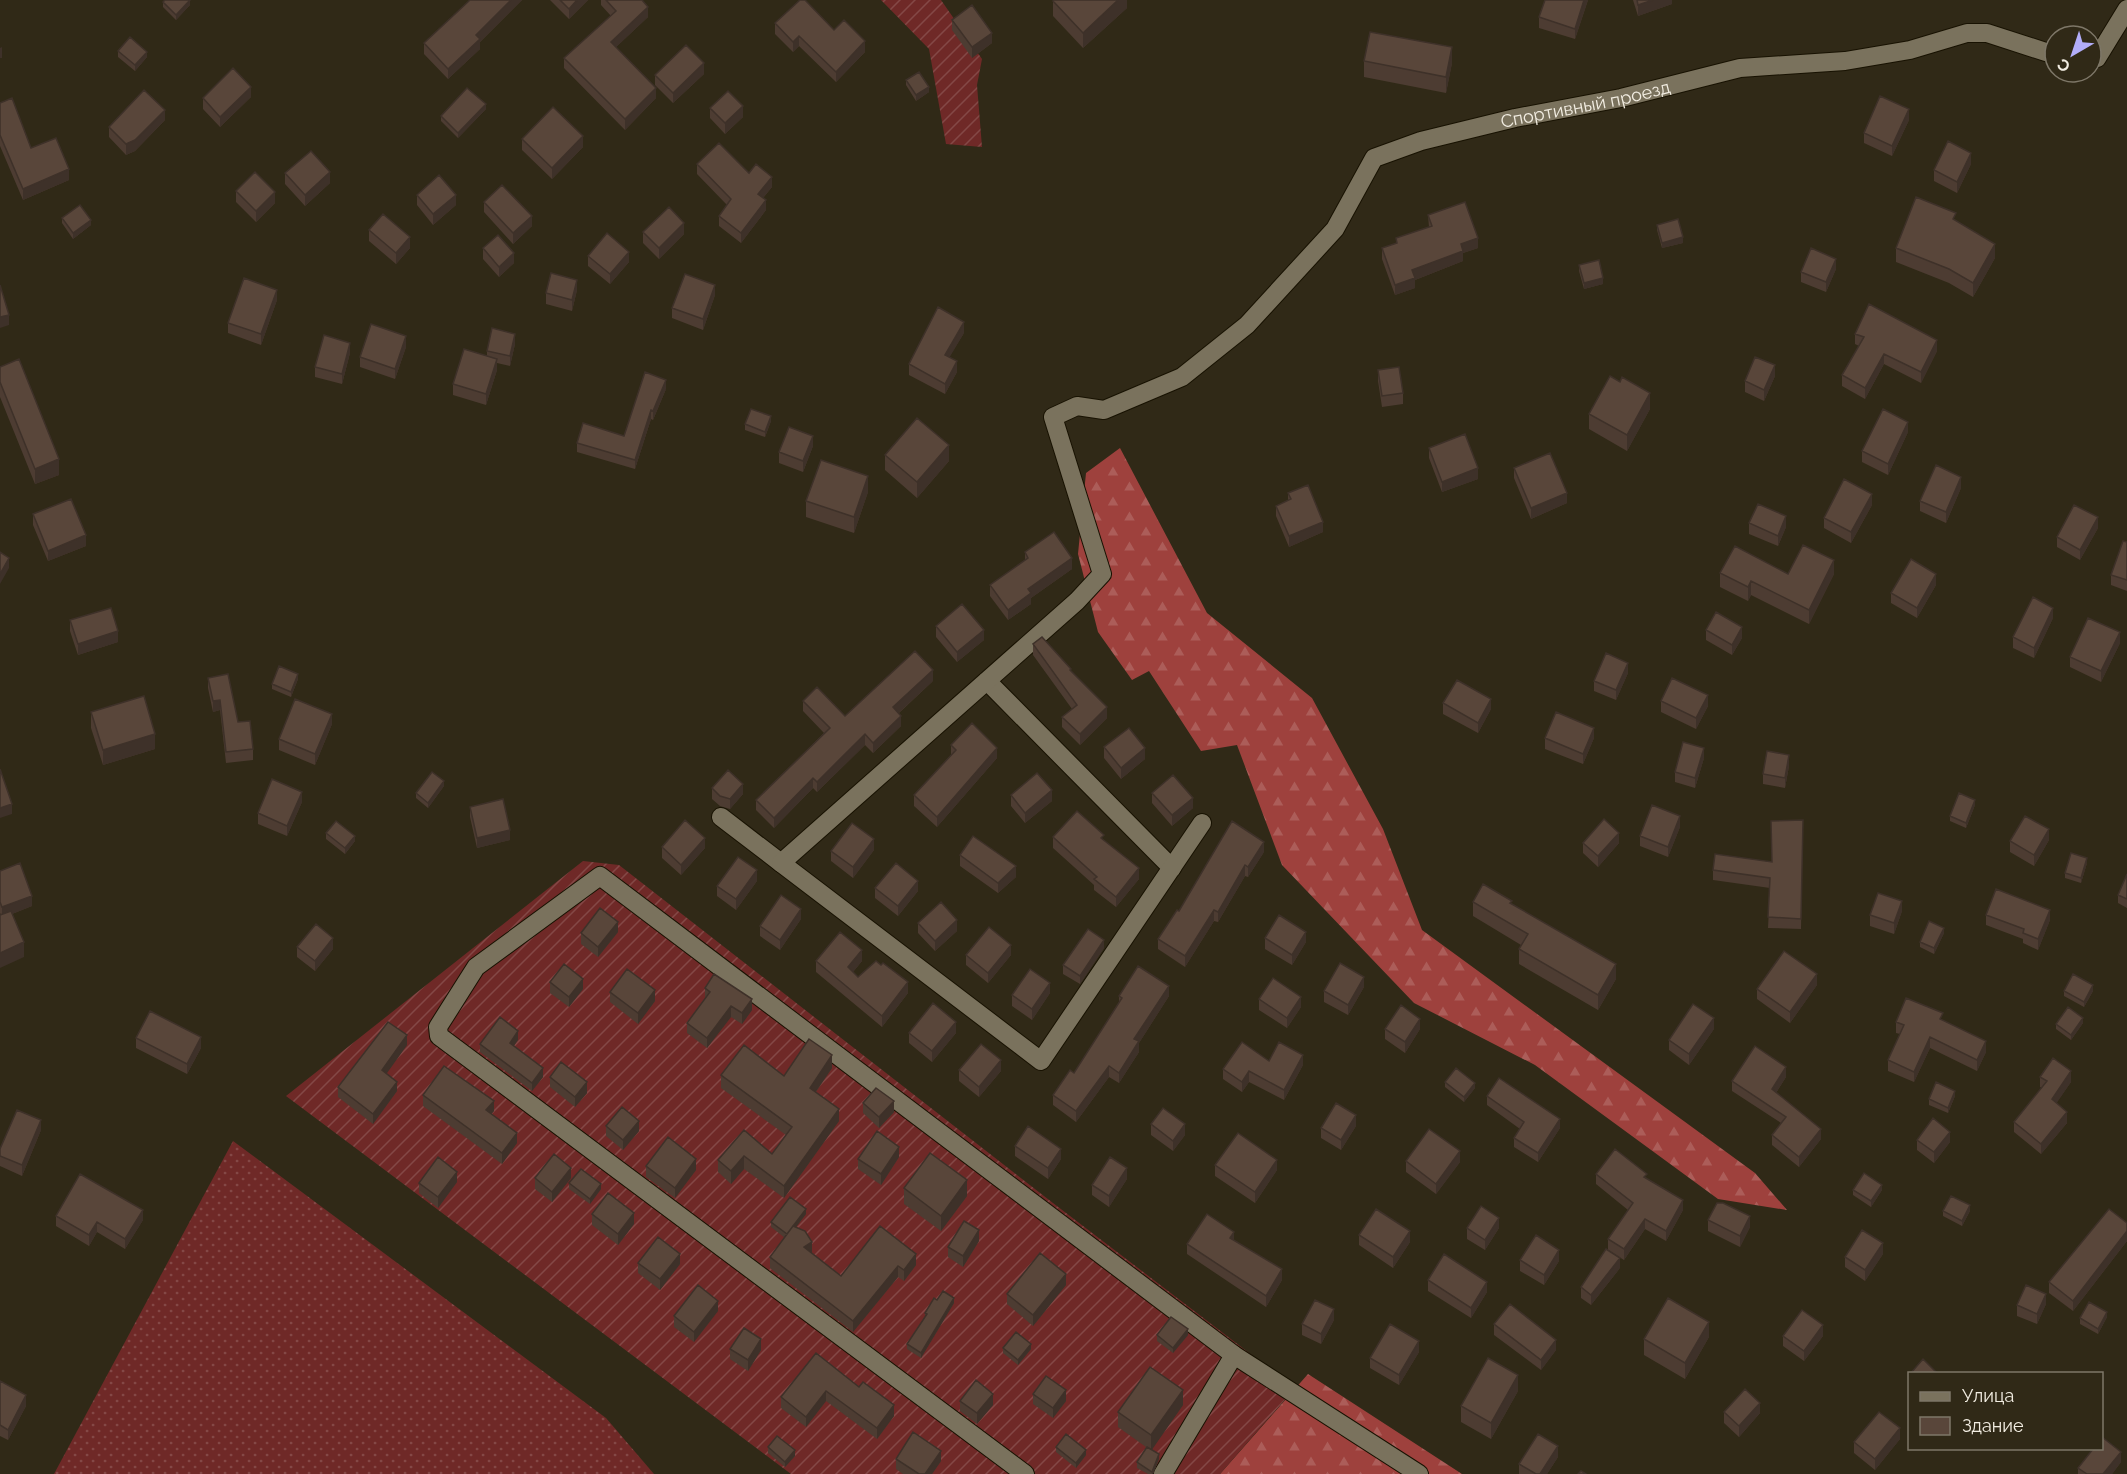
<svg xmlns="http://www.w3.org/2000/svg" width="2127" height="1474" font-family="Raleway,sans-serif">
<style>
.grass{fill:url(#grass-dots)}
.forest{fill:url(#forest-firs)}
.garden{fill:url(#garden-furrows)}
.lines{fill:none;stroke-linecap:round;stroke-linejoin:round}
.minor-casing{stroke:#181202;stroke-width:20}
.minor{stroke:#7a725d;stroke-width:18}
.wall{fill:#4d3c32}
.shaded-wall{fill:#3e3129}
.building{fill:#59463a;stroke:#3e3129;stroke-width:1.5}
.labels{text-anchor:middle;dominant-baseline:central;stroke-width:5;stroke-linejoin:round;paint-order:stroke}
.street-label{font-size:18px;fill:#f2ede2;stroke:#302917}
</style>
<defs>
<pattern id="grass-dots" width="8" height="8" patternUnits="userSpaceOnUse" patternTransform="scale(1.5)"><rect width="8" height="8" fill="#6f2927"/><path d="M2 2h.1M6 6h.1" fill="none" stroke="#844846" stroke-width="1.8" stroke-linecap="round"/></pattern>
<pattern id="forest-firs" width="22" height="20" patternUnits="userSpaceOnUse" patternTransform="scale(1.5)"><rect width="22" height="20" fill="#9e413d"/><path d="M5 1l3.5 6h-7zM16 11l3.5 6h-7z" fill="#ac5d59"/></pattern>
<pattern id="garden-furrows" width="10" height="10" patternUnits="userSpaceOnUse" patternTransform="scale(1.5)"><rect width="10" height="10" fill="#6f2927"/><path d="M-1 1l2-2M0 10L10 0M9 11l2-2" fill="none" stroke="#844846"/></pattern>
</defs>
<rect width="100%" height="100%" fill="#302917"/>
<path class="grass" d="M233,1141L606,1418L654,1474H54Z"/>
<path class="forest" d="M1120,448L1207,613L1312,698L1383,829L1422,930L1755,1173L1787,1210L1718,1199L1535,1065L1414,1003L1282,865L1237,745L1201,751L1149,671L1132,680L1098,632L1078,554L1086,473Z
M1308,1374L1462,1474H1220Z"/>
<path class="garden" d="M881,0H941L982,59L977,85L982,147L946,144L929,49Z
M583,861L619,865L1053,1203L1295,1388L1220,1474H791L286,1096Z"/>
<g class="lines">
<g class="minor-casing">
<g id="minor">
<path d="M2091,58H2097L2127,9"/>
<path d="M987,681L1172,868"/>
<path d="M721,817L781,863"/>
<path id="s1" d="M1202,823L1041,1061L781,863L1077,601L1102,574L1053,417L1077,406L1104,410L1182,377L1247,325L1335,229L1374,158L1421,141L1515,118L1621,98L1740,68L1845,61L1910,50L1967,33H1987L2055,55"/>
<path d="M1025,1474L439,1036L438,1027L476,967L600,876L1234,1355L1419,1474"/>
<path d="M1163,1474L1234,1355"/>
</g>
</g>
<use href="#minor" class="minor"/>
</g>
<path class="wall" d="M470,0H522L480,42V49L448,79L424,54V43Z
M550,0H588L569,19Z
M601,0H642L648,17L616,47L656,98L625,130L564,68V58L611,16L601,5Z
M1127,0V8L1083,48L1053,16V1Z
M1588,0L1575,39L1539,28V17Z
M1633,0H1672V4L1638,16Z
M163,2L190,5L176,20L163,7Z
M952,20L992,43L972,58L952,30Z
M775,23L834,30L865,52L836,82L799,46L793,52L775,34Z
M118,51L147,57L135,71L118,57Z
M1364,61L1452,63L1446,93L1364,77Z
M704,74L673,103L655,85V75Z
M906,80L929,92L916,101L906,85Z
M251,97L220,127L203,109V98Z
M0,103L31,148L69,180L23,200L0,146Z
M710,108L743,117L725,134L710,118Z
M486,109L458,138L441,121V116Z
M165,120L135,151L126,155L109,137V127Z
M1909,120L1892,156L1864,143V133Z
M522,139L583,147L552,179L522,150Z
M697,164L749,173L772,187L763,198L766,210L741,243L719,226V216L727,205L697,174Z
M1971,164L1957,193L1934,181V170Z
M285,173L330,183L305,206L285,184Z
M236,191L275,203L256,222L236,202Z
M417,195L456,205L433,225L417,205Z
M484,202L532,226L513,244L484,212Z
M1428,215L1478,248L1463,253V261L1415,280V288L1395,295L1382,259V248L1396,244V238L1429,227Z
M62,218L91,225L73,239L62,223Z
M1956,221L1995,258L1973,297L1949,283L1896,262V248Z
M1657,225L1683,243L1662,248L1657,230Z
M369,230L410,248L396,264L369,241Z
M643,232L684,234L659,259L643,243Z
M483,248L514,263L499,277L483,259Z
M588,256L629,262L610,284L588,266Z
M1579,265L1603,284L1584,289L1579,271Z
M1836,269L1826,292L1801,282V272Z
M577,290L572,311L546,304V293Z
M715,295L703,330L672,318V308Z
M277,300L261,345L228,333V323Z
M964,333L949,357L957,372L945,394L909,375V364Z
M1855,334L1937,351L1921,383L1884,364L1865,399L1842,386V375L1859,346L1855,344Z
M515,344L510,366L497,363V370L486,405L453,395V384L487,356V351Z
M406,347L395,379L360,367V357Z
M350,353L342,384L315,377V367Z
M0,367L59,475L35,484L0,397Z
M1378,370L1403,393V404L1382,407L1378,381Z
M1775,376L1764,401L1745,392V381Z
M1620,382L1650,409L1627,451L1589,429V414Z
M666,389L653,420L651,419L635,469L577,452V443L624,436Z
M771,421L765,437L745,430V424Z
M1908,432L1888,475L1862,462V451Z
M813,446L803,472L779,463V452Z
M1429,448L1478,479L1442,492L1429,458Z
M885,455L949,461L917,498L885,470Z
M1514,468L1567,503L1531,519L1514,478Z
M1961,488L1946,523L1920,511V501Z
M868,492L854,533L806,517V501Z
M1288,493L1323,532L1289,547L1276,516V506L1288,500Z
M1872,505L1851,543L1824,528V518Z
M33,514L86,546L48,561L33,525Z
M1749,523L1786,527L1778,546L1749,534Z
M2098,528L2080,560L2057,547V537Z
M2127,542V591L2111,585V575Z
M1025,552L1072,569L1031,598V604L1008,620L990,596V585L1025,561Z
M1720,573L1788,574H1834L1809,624L1751,595L1748,601L1720,587Z
M1936,585L1917,618L1891,603V593Z
M2053,618L2034,658L2013,648V637Z
M70,620L118,642L78,655L70,631Z
M936,626L984,640L957,662L936,637Z
M1706,630L1742,638L1732,655L1706,640Z
M2120,643L2101,682L2070,667V657Z
M1033,644L1071,672L1107,718L1080,745L1062,727V717L1072,709L1033,655Z
M1628,673L1616,700L1594,691V681Z
M208,678L238,722L253,749V760L226,763L220,710L213,712L208,688Z
M298,679L291,697L272,689V684Z
M933,681L899,713L901,726L873,753L865,745L817,792L813,788L774,828L756,810V800L824,733L803,711V701L845,716Z
M1661,701L1708,706L1696,729L1661,712Z
M1443,703L1491,709L1478,733L1443,714Z
M91,712L155,749L103,765L91,728Z
M332,724L315,765L279,750V739Z
M1545,738H1594L1583,764L1545,749Z
M951,745L997,758L937,827L914,806V795L951,755Z
M1104,747L1145,759L1121,779L1104,758Z
M1704,758L1695,788L1675,782V772Z
M1789,766L1785,788L1763,784V774Z
M444,786L428,808L416,798V793Z
M712,788L743,794L730,809L720,806L712,799Z
M1152,793L1193,808L1172,826L1152,803Z
M1011,795L1052,801L1025,823L1011,806Z
M302,802L287,836L258,824V813Z
M1975,805L1966,828L1950,821V816Z
M470,807L510,840L477,848L470,817Z
M1803,820L1801,929L1768,928L1770,888L1713,880V870L1772,862Z
M1680,827L1668,857L1640,846V836Z
M326,833L355,841L345,854L326,839Z
M1053,837L1104,840L1139,879L1116,907L1094,890V885L1053,848Z
M2049,840L2034,866L2010,852V841Z
M1583,843H1619L1598,867L1583,853Z
M662,847L705,848L681,875L662,858Z
M874,850L853,878L831,861V851Z
M1264,852L1248,877L1245,876L1218,922L1214,921L1185,967L1158,949V939L1179,911Z
M960,855L1016,877L998,893L960,866Z
M2087,863L2081,883L2065,878V873Z
M0,871L32,906L12,914L24,957L0,913Z
M2127,874V908L2118,903V895Z
M757,881L736,910L717,896V886Z
M875,888L918,891L898,916L875,898Z
M1473,902L1512,904L1616,979L1598,1010L1519,964V949L1521,945L1473,916Z
M1902,911L1894,934L1870,926V915Z
M1986,915L2050,920L2038,950L2023,943V939L1986,925Z
M801,919L780,950L760,936V926Z
M918,923L957,931L935,951L918,933Z
M618,932L598,957L581,944V933Z
M1944,933L1934,954L1920,947V942Z
M1265,938L1306,942L1292,965L1265,949Z
M297,947L333,949L315,971L297,957Z
M1104,948L1080,984L1063,974V965Z
M966,955H1011L988,983L966,965Z
M816,961H862L853,972L858,977L881,965L908,993L882,1027L816,972Z
M550,982L583,989L569,1007L550,993Z
M1817,985L1790,1023L1757,999V989Z
M1364,987L1348,1015L1324,1002V991Z
M705,988L752,1010L742,1024L731,1017L707,1048L687,1033V1023L705,999Z
M2064,991H2093L2084,1007L2064,996Z
M610,992L655,1001L638,1024L610,1002Z
M1050,993L1032,1020L1012,1006V995Z
M1119,996H1169L1139,1043V1052L1119,1083L1109,1077L1076,1122L1053,1105V1095L1074,1073L1119,1002Z
M1259,999L1301,1007L1287,1028L1259,1010Z
M1943,1020L1986,1052L1977,1071L1930,1048L1914,1082L1888,1071V1060L1900,1034L1896,1033V1022Z
M2083,1023L2071,1040L2056,1029V1024Z
M1385,1029H1420L1405,1053L1385,1039Z
M1714,1029L1689,1065L1669,1050V1040Z
M909,1033H956L932,1062L909,1043Z
M136,1038L201,1048L187,1074L136,1048Z
M518,1040L514,1046L543,1077L532,1091L480,1052V1044Z
M407,1045L386,1074L397,1091L373,1124L338,1097V1087Z
M1269,1061L1303,1065L1284,1100L1249,1082L1242,1092L1223,1079V1069Z
M832,1068L816,1092L839,1121L784,1198L744,1169L731,1184L718,1172V1160L744,1130L772,1154L786,1135L721,1088V1075L784,1076Z
M959,1070L1001,1071L979,1097L959,1081Z
M550,1077L587,1093L575,1107L550,1087Z
M1786,1077L1776,1093L1821,1139L1799,1167L1772,1145V1135L1781,1123L1732,1091V1081Z
M2040,1077L2071,1082L2056,1103L2067,1123L2041,1154L2014,1132V1122L2042,1088L2040,1087Z
M1445,1082L1475,1088L1464,1102L1445,1087Z
M423,1095L494,1111L491,1114L517,1143L502,1164L423,1106Z
M1487,1096L1560,1128L1538,1162L1514,1147V1138L1520,1129L1487,1105Z
M1955,1096L1948,1113L1929,1105V1099Z
M863,1103L894,1112L879,1128L863,1113Z
M1151,1124L1185,1135L1173,1151L1151,1135Z
M606,1126L639,1131L623,1150L606,1136Z
M1356,1126L1341,1150L1321,1138V1128Z
M41,1130L22,1176L0,1166V1149Z
M1917,1140L1950,1142L1934,1163L1917,1150Z
M1015,1146L1061,1159L1048,1179L1015,1156Z
M899,1157L881,1185L858,1169V1159Z
M1406,1161L1460,1162L1436,1194L1406,1172Z
M1215,1165L1277,1170L1255,1203L1215,1176Z
M646,1166L696,1170L675,1198L646,1177Z
M1596,1174L1647,1179L1683,1210L1666,1241L1645,1229L1624,1260L1608,1250V1239L1628,1210L1596,1184Z
M535,1178H571L552,1202L535,1189Z
M1127,1179L1109,1207L1092,1195V1185Z
M457,1182L438,1208L419,1193V1183Z
M569,1183L601,1189L590,1204L569,1189Z
M904,1188L967,1196L941,1231L904,1204Z
M1853,1190H1882L1871,1207L1853,1195Z
M1943,1211H1970L1962,1226L1943,1216Z
M592,1214L634,1224L618,1245L592,1225Z
M806,1214L796,1227L812,1253H811L841,1276L916,1254V1265L904,1281L898,1277L853,1332L770,1268V1257L785,1238L771,1227V1222Z
M56,1216L143,1220L125,1249L97,1232L89,1246L56,1226Z
M1708,1220L1750,1227L1740,1247L1708,1231Z
M2127,1223V1241L2073,1311L2049,1293V1282Z
M1467,1228H1499L1485,1250L1467,1239Z
M1359,1235L1410,1242L1393,1268L1359,1245Z
M979,1241L963,1267L948,1257V1247Z
M1234,1241L1282,1280L1266,1307L1187,1254V1244Z
M1883,1254L1865,1281L1845,1267V1257Z
M1520,1260L1559,1261L1544,1285L1520,1271Z
M638,1263L680,1264L660,1290L638,1273Z
M1620,1268L1591,1305L1581,1298V1287Z
M1428,1280L1487,1292L1471,1318L1428,1291Z
M1066,1285L1033,1326L1007,1304V1294Z
M937,1300L954,1303L921,1358L907,1349V1344L925,1317V1313Z
M2046,1304L2037,1324L2017,1316V1305Z
M718,1311L694,1342L674,1327V1316Z
M2107,1317L2098,1334L2080,1324V1318Z
M1334,1320L1321,1344L1302,1335V1324Z
M1494,1324L1556,1350L1541,1370L1494,1335Z
M1157,1335H1188L1173,1353L1157,1341Z
M1783,1336H1823L1804,1361L1783,1346Z
M1709,1337L1685,1379L1644,1355V1339Z
M1003,1348L1031,1349L1018,1365L1003,1353Z
M730,1349L761,1350L748,1371L730,1359Z
M1419,1352L1399,1385L1370,1368V1358Z
M816,1353L894,1416L877,1439L826,1401L806,1427L781,1408V1397Z
M1910,1374V1388L1908,1387V1376Z
M0,1381L26,1406L8,1440L0,1436Z
M1518,1391L1491,1439L1461,1422V1406Z
M1033,1394L1066,1401L1053,1418L1033,1404Z
M960,1401L993,1405L977,1424L960,1411Z
M1183,1405L1152,1449L1159,1459L1153,1474H1148L1137,1468V1462L1146,1447L1118,1427V1412Z
M1724,1412L1760,1413L1739,1437L1724,1423Z
M1900,1439L1875,1470L1854,1453V1442Z
M768,1447L795,1456L785,1467L768,1453Z
M1056,1447L1086,1455L1076,1468L1056,1452Z
M1558,1457L1547,1474H1519V1464Z
M896,1459L941,1461L932,1474H903L896,1469Z
M2121,1462L2112,1474H2078V1468Z"/>
<path class="shaded-wall" d="M190,0V5L176,20V15Z
M511,0H522L480,42V49L448,79V69L476,35Z
M577,0H588L569,19V9Z
M1118,0H1127V8L1083,48V33Z
M1584,0H1588L1575,39V29Z
M1653,0H1672V4L1638,16V5Z
M648,7V17L611,52V42Z
M992,33V43L972,58V47Z
M799,36V46L793,52V42Z
M865,41V52L836,82V72Z
M2,47V58H0V48Z
M1452,47V63L1446,93V77Z
M147,52V57L135,71V65Z
M704,63V74L673,103V93Z
M251,87V97L220,127V117Z
M929,87V92L916,101V95Z
M656,88V98L625,130V119Z
M486,104V109L458,138V133Z
M743,106V117L725,134V123Z
M1909,109V120L1892,156V146Z
M165,110V120L135,151L126,155V144Z
M583,136V147L552,179V168Z
M1971,153V164L1957,193V182Z
M69,169V180L23,200V189Z
M330,172V183L305,206V195Z
M772,177V187L758,204V194Z
M275,192V203L256,222V211Z
M456,195V205L433,225V214Z
M766,200V210L741,243V233Z
M532,216V226L513,244V233Z
M91,220V225L73,239V233Z
M684,223V234L659,259V248Z
M410,237V248L396,264V253Z
M1683,237V243L1662,248V243Z
M1478,238V248L1463,253V261L1415,280V288L1395,295V285L1412,270L1461,244Z
M1995,244V258L1973,297V283Z
M629,252V262L610,284V274Z
M514,253V263L499,277V267Z
M1836,259V269L1826,292V282Z
M1603,278V284L1584,289V283Z
M577,280V290L572,311V300Z
M715,285V295L703,330V319Z
M277,290V300L261,345V334Z
M9,315V325L0,328V317Z
M964,322V333L945,365V355Z
M515,334V344L510,366V356Z
M406,336V347L395,379V369Z
M1937,340V351L1921,383V372Z
M350,343V353L342,384V374Z
M1884,354V364L1865,399V388Z
M497,359V370L486,405V394Z
M957,361V372L945,394V384Z
M1775,365V376L1764,401V390Z
M666,380V389L653,420V411Z
M1650,393V409L1627,451V435Z
M651,410V419L635,469V460Z
M771,416V421L765,437V432Z
M1908,422V432L1888,475V464Z
M813,436V446L803,472V461Z
M949,445V461L917,498V482Z
M59,459V475L35,484V469Z
M1478,468V479L1442,492V482Z
M868,476V492L854,533V517Z
M1961,477V488L1946,523V512Z
M1567,493V503L1531,519V508Z
M1872,494V505L1851,543V532Z
M1786,516V527L1778,546V536Z
M2098,517V528L2080,560V550Z
M1323,522V532L1289,547V536Z
M86,535V546L48,561V551Z
M9,558V568L0,584V574Z
M1072,558V569L1031,598V604L1008,620V610L1028,589Z
M1834,560V574L1809,624V610Z
M1936,574V585L1917,618V608Z
M1751,581V595L1748,601V587Z
M2053,608V618L2034,658V648Z
M1742,627V638L1732,655V645Z
M984,630V640L957,662V652Z
M118,631V642L78,655V644Z
M2120,632V643L2101,682V671Z
M1628,663V673L1616,700V690Z
M933,670V681L893,718V707Z
M298,674V679L291,697V692Z
M1708,695V706L1696,729V718Z
M1491,699V709L1478,733V723Z
M220,700V710L213,712V701Z
M1107,707V718L1080,745V734Z
M332,714V724L315,765V754Z
M901,716V726L873,753V743Z
M1594,728V738L1583,764V754Z
M155,734V749L103,765V750Z
M865,734V745L817,792V782Z
M997,748V758L937,827V817Z
M1145,748V759L1121,779V768Z
M1704,748V758L1695,788V778Z
M1789,755V766L1785,788V778Z
M813,778V788L774,828V818Z
M444,781V786L428,808V803Z
M743,784V794L730,809V799Z
M1052,790V801L1025,823V813Z
M302,792V802L287,836V826Z
M1193,798V808L1172,826V815Z
M1975,800V805L1966,828V823Z
M12,804V814L0,818V808Z
M1680,816V827L1668,857V847Z
M2049,829V840L2034,866V855Z
M510,830V840L477,848V838Z
M1619,833V843L1598,867V856Z
M355,836V841L345,854V848Z
M705,838V848L681,875V865Z
M874,839V850L853,878V867Z
M1264,842V852L1248,877V867Z
M2087,858V863L2081,883V878Z
M1245,865V876L1218,922V912Z
M1016,866V877L998,893V883Z
M1139,868V879L1116,907V897Z
M757,870V881L736,910V899Z
M918,881V891L898,916V906Z
M32,896V906L2,918V907Z
M1902,901V911L1894,934V923Z
M801,909V919L780,950V940Z
M1214,910V921L1185,967V956Z
M2050,910V920L2038,950V939Z
M957,920V931L935,951V941Z
M618,922V932L598,957V947Z
M1944,928V933L1934,954V948Z
M1306,932V942L1292,965V955Z
M333,938V949L315,971V961Z
M1104,940V948L1080,984V976Z
M24,942V957L0,968V953Z
M1011,945V955L988,983V973Z
M862,950V961L848,978V967Z
M1616,964V979L1598,1010V995Z
M1817,974V985L1790,1023V1012Z
M1364,977V987L1348,1015V1005Z
M583,979V989L569,1007V997Z
M908,982V993L882,1027V1016Z
M1050,983V993L1032,1020V1009Z
M2093,985V991L2084,1007V1002Z
M1169,986V996L1139,1043V1052L1119,1083V1073L1134,1039Z
M655,990V1001L638,1024V1013Z
M1301,997V1007L1287,1028V1018Z
M752,999V1010L742,1024V1013Z
M731,1006V1017L707,1048V1038Z
M1714,1018V1029L1689,1065V1054Z
M2083,1018V1023L2071,1040V1035Z
M1420,1019V1029L1405,1053V1042Z
M956,1022V1033L932,1062V1051Z
M518,1031V1040L510,1051V1043Z
M407,1035V1045L382,1080V1070Z
M201,1037V1048L187,1074V1064Z
M1930,1037V1048L1914,1082V1072Z
M1986,1041V1052L1977,1071V1060Z
M832,1055V1068L810,1100V1088Z
M1303,1055V1065L1284,1100V1090Z
M1001,1060V1071L979,1097V1087Z
M1109,1066V1077L1076,1122V1111Z
M1786,1067V1077L1772,1099V1089Z
M543,1068V1077L532,1091V1083Z
M1249,1071V1082L1242,1092V1082Z
M2071,1071V1082L2052,1110V1099Z
M397,1082V1091L373,1124V1114Z
M587,1082V1093L575,1107V1097Z
M1475,1083V1088L1464,1102V1097Z
M1955,1091V1096L1948,1113V1108Z
M494,1101V1111L486,1120V1110Z
M894,1101V1112L879,1128V1117Z
M839,1109V1121L784,1198V1186Z
M2067,1112V1123L2041,1154V1144Z
M1356,1115V1126L1341,1150V1140Z
M1560,1119V1128L1538,1162V1153Z
M41,1120V1130L22,1176V1165Z
M639,1121V1131L623,1150V1140Z
M1185,1124V1135L1173,1151V1141Z
M1821,1129V1139L1799,1167V1157Z
M1950,1132V1142L1934,1163V1152Z
M517,1133V1143L502,1164V1153Z
M899,1147V1157L881,1185V1174Z
M1061,1149V1159L1048,1179V1168Z
M1460,1151V1162L1436,1194V1184Z
M744,1156V1169L731,1184V1171Z
M696,1159V1170L675,1198V1188Z
M1277,1160V1170L1255,1203V1192Z
M571,1168V1178L552,1202V1192Z
M1127,1168V1179L1109,1207V1196Z
M457,1172V1182L438,1208V1197Z
M967,1180V1196L941,1231V1216Z
M601,1184V1189L590,1204V1199Z
M1882,1185V1190L1871,1207V1201Z
M1683,1200V1210L1666,1241V1231Z
M1970,1205V1211L1962,1226V1221Z
M806,1209V1214L787,1239V1234Z
M143,1210V1220L125,1249V1239Z
M634,1213V1224L618,1245V1234Z
M1750,1216V1227L1740,1247V1236Z
M1499,1218V1228L1485,1250V1240Z
M1645,1219V1229L1624,1260V1249Z
M97,1222V1232L89,1246V1235Z
M979,1230V1241L963,1267V1256Z
M1410,1231V1242L1393,1268V1257Z
M2127,1231V1241L2073,1311V1301Z
M1234,1232V1243L1230,1238Z
M812,1242V1253L804,1258V1247Z
M1883,1243V1254L1865,1281V1270Z
M1559,1250V1261L1544,1285V1275Z
M680,1254V1264L660,1290V1279Z
M916,1254V1265L904,1281V1270Z
M1620,1258V1268L1591,1305V1295Z
M898,1266V1277L853,1332V1321Z
M1282,1269V1280L1266,1307V1296Z
M1066,1274V1285L1033,1326V1315Z
M1487,1282V1292L1471,1318V1308Z
M2046,1294V1304L2037,1324V1314Z
M954,1298V1303L921,1358V1353Z
M718,1301V1311L694,1342V1332Z
M1334,1309V1320L1321,1344V1334Z
M2107,1312V1317L2098,1334V1329Z
M1709,1322V1337L1685,1379V1363Z
M1823,1325V1336L1804,1361V1351Z
M1188,1329V1335L1173,1353V1348Z
M761,1339V1350L748,1371V1360Z
M1556,1340V1350L1541,1370V1360Z
M1419,1341V1352L1399,1385V1375Z
M1031,1344V1349L1018,1365V1360Z
M1518,1375V1391L1491,1439V1423Z
M1066,1390V1401L1053,1418V1408Z
M1183,1390V1405L1151,1451V1435Z
M826,1391V1401L806,1427V1417Z
M993,1394V1405L977,1424V1413Z
M26,1395V1406L8,1440V1430Z
M1760,1403V1413L1739,1437V1426Z
M894,1405V1416L877,1439V1428Z
M1900,1428V1439L1875,1470V1459Z
M1558,1446V1457L1547,1474H1540Z
M795,1450V1456L785,1467V1462Z
M1086,1450V1455L1076,1468V1463Z
M941,1451V1461L932,1474H925Z
M2121,1452V1462L2112,1474H2103Z
M1159,1454V1459L1153,1474H1152Z"/>
<path class="building" d="M165,0H190L176,15L163,2Z
M470,0H511L476,35L480,39L448,69L424,43Z
M560,0H577L569,9Z
M606,0H642L648,7L611,42L656,88L625,119L564,58L616,11Z
M800,0H805L834,30L844,20L865,41L836,72L799,36L793,42L775,23Z
M1054,0H1118L1083,33L1053,1Z
M1545,0H1584L1575,29L1539,17Z
M1637,0H1653L1638,5Z
M972,5L992,33L972,47L952,20Z
M1370,32L1452,47L1446,77L1364,61Z
M130,37L147,52L135,65L118,51Z
M686,45L704,63L673,93L655,75Z
M233,68L251,87L220,117L203,98Z
M919,72L929,87L916,95L906,80Z
M467,88L486,104L458,133L441,116Z
M144,90L165,110L135,140L126,144L109,127Z
M728,91L743,106L725,123L710,108Z
M1880,96L1909,109L1892,146L1864,133Z
M12,98L31,148L56,138L69,169L23,189L0,135V103Z
M553,107L583,136L552,168L522,139Z
M1948,141L1971,153L1957,182L1934,170Z
M719,143L749,173L756,164L772,177L758,194L766,200L741,233L719,216L731,199L697,164Z
M311,151L330,172L305,195L285,173Z
M255,172L275,192L256,211L236,191Z
M439,175L456,195L433,214L417,195Z
M502,185L532,216L513,233L484,202Z
M1916,197L1956,213L1953,219L1995,244L1973,283L1949,269L1896,248Z
M1465,202L1478,238L1461,244L1463,251L1412,270L1415,278L1395,285L1382,248L1397,243L1396,238L1432,226L1428,215Z
M80,205L91,220L73,233L62,218Z
M669,207L684,223L659,248L643,232Z
M383,214L410,237L396,253L369,230Z
M1678,219L1683,237L1662,243L1657,225Z
M607,233L629,252L610,274L588,256Z
M498,235L514,253L499,267L483,248Z
M1811,248L1836,259L1826,282L1801,272Z
M1599,260L1603,278L1584,283L1579,265Z
M551,273L577,280L572,300L546,293Z
M685,274L715,285L703,319L672,308Z
M244,278L277,290L261,334L228,323Z
M0,285L9,315L0,317Z
M1869,304L1937,340L1921,372L1884,354L1865,388L1842,375L1864,337L1855,334Z
M938,307L964,322L945,355L957,361L945,384L909,364Z
M371,324L406,336L395,369L360,357Z
M492,328L515,334L510,356L487,351Z
M324,335L350,343L342,374L315,367Z
M464,349L497,359L486,394L453,384Z
M1755,357L1775,365L1764,390L1745,381Z
M19,359L59,459L35,469L0,382V367Z
M1399,367L1403,393L1382,396L1378,370Z
M645,372L666,380L653,411L651,410L635,460L577,443L583,423L624,436Z
M1610,376L1620,382L1622,377L1650,393L1627,435L1589,414Z
M751,409L771,416L765,432L745,424Z
M1883,409L1908,422L1888,464L1862,451Z
M917,418L949,445L917,482L885,455Z
M789,427L813,436L803,461L779,452Z
M1465,434L1478,468L1442,482L1429,448Z
M1550,453L1567,493L1531,508L1514,468Z
M821,460L868,476L854,517L806,501Z
M1936,465L1961,477L1946,512L1920,501Z
M1844,479L1872,494L1851,532L1824,518Z
M1308,485L1323,522L1289,536L1276,506L1291,499L1288,493Z
M71,499L86,535L48,551L33,514Z
M1758,504L1786,516L1778,536L1749,523Z
M2074,505L2098,517L2080,550L2057,537Z
M1054,532L1072,558L1028,589L1031,593L1008,610L990,585L1028,558L1025,552Z
M2123,541L2127,542V580L2111,575Z
M1803,545L1834,560L1809,610L1751,581L1748,587L1720,573L1735,546L1788,574Z
M0,552L9,558L0,574Z
M1911,559L1936,574L1917,608L1891,593Z
M2033,597L2053,608L2034,648L2013,637Z
M962,604L984,630L957,652L936,626Z
M111,608L118,631L78,644L70,620Z
M1716,612L1742,627L1732,645L1706,630Z
M2088,618L2120,632L2101,671L2070,657Z
M1042,637L1071,669L1070,670L1107,707L1080,734L1062,717L1077,705L1033,644Z
M915,651L933,670L893,707L901,716L873,743L865,734L817,782L813,778L774,818L756,800L830,728L803,701L817,687L845,716Z
M1606,653L1628,663L1616,690L1594,681Z
M279,666L298,674L291,692L272,684Z
M228,674L238,722L250,721L253,749L226,752L220,700L213,701L208,678Z
M1672,678L1708,695L1696,718L1661,701Z
M1457,680L1491,699L1478,723L1443,703Z
M144,696L155,734L103,750L91,712Z
M295,699L332,714L315,754L279,739Z
M1556,712L1594,728L1583,754L1545,738Z
M972,723L997,748L937,817L914,795L956,750L951,745Z
M1129,728L1145,748L1121,768L1104,747Z
M1683,742L1704,748L1695,778L1675,772Z
M1767,751L1789,755L1785,778L1763,774Z
M0,769L12,804L0,808Z
M728,770L743,784L730,799L720,796L712,788Z
M432,772L444,781L428,803L416,793Z
M1037,773L1052,790L1025,813L1011,795Z
M1173,775L1193,798L1172,815L1152,793Z
M272,779L302,792L287,826L258,813Z
M1959,793L1975,800L1966,823L1950,816Z
M503,799L510,830L477,838L470,807Z
M1652,805L1680,816L1668,847L1640,836Z
M1077,811L1104,835L1101,838L1139,868L1116,897L1094,879L1097,877L1053,837Z
M2025,816L2049,829L2034,855L2010,841Z
M1604,819L1619,833L1598,856L1583,843Z
M685,820L705,838L681,865L662,847Z
M1803,820L1801,919L1768,917L1770,878L1713,870L1715,854L1772,862L1771,821Z
M336,821L355,836L345,848L326,833Z
M1232,821L1264,842L1248,867L1245,865L1218,912L1214,910L1185,956L1158,939L1177,910L1179,911Z
M852,823L874,839L853,867L831,851Z
M973,836L1016,866L998,883L960,855Z
M2071,853L2087,858L2081,878L2065,873Z
M738,857L757,870L736,899L717,886Z
M20,863L32,896L2,907L0,902V871Z
M896,863L918,881L898,906L875,888Z
M2127,874V899L2118,895Z
M1483,884L1512,901L1510,903L1616,964L1598,995L1519,949L1528,934L1473,902Z
M1996,889L2050,910L2038,939L2023,933L2024,929L1986,915Z
M1878,893L1902,901L1894,923L1870,915Z
M781,895L801,909L780,940L760,926Z
M941,902L957,920L935,941L918,923Z
M600,908L618,922L598,947L581,933Z
M11,911L24,942L0,953V915Z
M1279,915L1306,932L1292,955L1265,938Z
M1929,921L1944,928L1934,948L1920,942Z
M316,924L333,938L315,961L297,947Z
M989,927L1011,945L988,973L966,955Z
M1088,929L1104,940L1080,976L1063,965Z
M840,932L862,950L848,967L858,977L876,961L881,965L883,963L908,982L882,1016L816,961Z
M1784,951L1817,974L1790,1012L1757,989Z
M1340,963L1364,977L1348,1005L1324,991Z
M564,964L583,979L569,997L550,982Z
M1138,966L1169,986L1134,1039L1139,1041L1119,1073L1109,1066L1076,1111L1053,1095L1070,1070L1074,1073L1122,998L1119,996Z
M627,969L655,990L638,1013L610,992Z
M1030,969L1050,983L1032,1009L1012,995Z
M714,974L752,999L742,1013L731,1006L707,1038L687,1023L710,992L705,988Z
M2073,974L2093,985L2084,1002L2064,991Z
M1273,978L1301,997L1287,1018L1259,999Z
M1906,998L1943,1013L1940,1019L1986,1041L1977,1060L1930,1037L1914,1072L1888,1060L1904,1025L1896,1022Z
M933,1003L956,1022L932,1051L909,1033Z
M1693,1004L1714,1018L1689,1054L1669,1040Z
M1401,1005L1420,1019L1405,1042L1385,1029Z
M2068,1007L2083,1018L2071,1035L2056,1024Z
M150,1011L201,1037L187,1064L136,1038Z
M500,1017L518,1031L510,1043L543,1068L532,1083L480,1044Z
M388,1022L407,1035L382,1070L397,1082L373,1114L338,1087Z
M809,1039L832,1055L810,1088L839,1109L784,1186L744,1156L731,1171L718,1160L744,1130L772,1154L792,1127L721,1075L744,1045L784,1076Z
M1242,1042L1269,1061L1279,1042L1303,1055L1284,1090L1249,1071L1242,1082L1223,1069Z
M981,1044L1001,1060L979,1087L959,1070Z
M1755,1046L1786,1067L1772,1089L1821,1129L1799,1157L1772,1135L1786,1117L1732,1081Z
M2053,1058L2071,1071L2052,1099L2067,1112L2041,1144L2014,1122L2047,1081L2040,1077Z
M561,1062L587,1082L575,1097L550,1077Z
M444,1066L494,1101L486,1110L517,1133L502,1153L423,1095Z
M1456,1068L1475,1083L1464,1097L1445,1082Z
M1499,1078L1560,1119L1538,1153L1514,1138L1524,1122L1487,1096Z
M1936,1082L1955,1091L1948,1108L1929,1099Z
M876,1088L894,1101L879,1117L863,1103Z
M1336,1103L1356,1115L1341,1140L1321,1128Z
M622,1107L639,1121L623,1140L606,1126Z
M1163,1108L1185,1124L1173,1141L1151,1124Z
M17,1110L41,1120L22,1165L0,1156V1149Z
M1933,1118L1950,1132L1934,1152L1917,1140Z
M1028,1126L1061,1149L1048,1168L1015,1146Z
M1429,1129L1460,1151L1436,1184L1406,1161Z
M877,1131L899,1147L881,1174L858,1159Z
M1238,1133L1277,1160L1255,1192L1215,1165Z
M668,1137L696,1159L675,1188L646,1166Z
M1615,1149L1647,1174L1644,1177L1683,1200L1666,1231L1645,1219L1624,1249L1608,1239L1633,1203L1596,1174Z
M930,1153L967,1180L941,1216L904,1188Z
M554,1154L571,1168L552,1192L535,1178Z
M438,1157L457,1172L438,1197L419,1183Z
M1110,1157L1127,1168L1109,1196L1092,1185Z
M581,1169L601,1184L590,1199L569,1183Z
M1864,1173L1882,1185L1871,1201L1853,1190Z
M80,1174L143,1210L125,1239L97,1222L89,1235L56,1216Z
M608,1193L634,1213L618,1234L592,1214Z
M1951,1196L1970,1205L1962,1221L1943,1211Z
M790,1197L806,1209L787,1234L771,1222Z
M1717,1203H1723L1750,1216L1740,1236L1708,1220Z
M1481,1206L1499,1218L1485,1240L1467,1228Z
M1376,1209L1410,1231L1393,1257L1359,1235Z
M2109,1209L2127,1223V1231L2073,1301L2049,1282Z
M1207,1214L1234,1232L1230,1238L1282,1269L1266,1296L1187,1244Z
M964,1221L979,1230L963,1256L948,1247Z
M793,1226L805,1231L812,1242L804,1247L841,1276L880,1226L916,1254L904,1270L898,1266L853,1321L770,1257Z
M1862,1230L1883,1243L1865,1270L1845,1257Z
M1536,1235L1559,1250L1544,1275L1520,1260Z
M658,1237L680,1254L660,1279L638,1263Z
M1606,1249L1620,1258L1591,1295L1581,1287Z
M1040,1253L1066,1274L1033,1315L1007,1294Z
M1444,1254L1487,1282L1471,1308L1428,1280Z
M698,1285L718,1301L694,1332L674,1316Z
M2026,1285L2046,1294L2037,1314L2017,1305Z
M943,1291L954,1298L921,1353L907,1344L927,1314L925,1313L934,1298L937,1300Z
M1668,1298L1709,1322L1685,1363L1644,1339Z
M1315,1300L1334,1309L1321,1334L1302,1324Z
M2089,1302L2107,1312L2098,1329L2080,1318Z
M1510,1304L1556,1340L1541,1360L1494,1324Z
M1802,1310L1823,1325L1804,1351L1783,1336Z
M1171,1317L1188,1329L1173,1348L1157,1335Z
M1390,1324L1419,1341L1399,1375L1370,1358Z
M744,1328L761,1339L748,1360L730,1349Z
M1016,1332L1031,1344L1018,1360L1003,1348Z
M816,1353L859,1387L863,1382L894,1405L877,1428L826,1391L806,1417L781,1397Z
M1488,1358L1518,1375L1491,1423L1461,1406Z
M1923,1359L1938,1374H1910Z
M1150,1367L1183,1390L1151,1435L1118,1412Z
M1046,1376L1066,1390L1053,1408L1033,1394Z
M976,1380L993,1394L977,1413L960,1401Z
M0,1381L26,1395L8,1430L0,1425Z
M1745,1389L1760,1403L1739,1426L1724,1412Z
M1879,1412L1900,1428L1875,1459L1854,1442Z
M913,1432L941,1451L925,1474H919L896,1459Z
M1066,1434L1086,1450L1076,1463L1056,1447Z
M1538,1434L1558,1446L1540,1474H1536L1519,1464Z
M777,1436L795,1450L785,1462L768,1447Z
M2102,1437L2121,1452L2103,1474H2087L2078,1468L2093,1449H2102Z
M1147,1447L1159,1454L1152,1472L1137,1462Z
M1581,1471L1586,1474H1578Z"/>
<g class="labels">
<g class="street-label">
<text stroke="none"><textPath href="#s1" startOffset="1862">Спортивный проезд</textPath></text>
</g>
</g>
<rect x="1908" y="1372" width="195" height="78" fill="#302917" stroke="#7e7768" stroke-width="1.5"/>
<rect x="1920" y="1392" width="30" height="9" fill="#7a725d" stroke="#7e7768" stroke-width="1.5"/>
<text x="1962" y="1402" font-size="18" fill="#f2ede2">Улица</text>
<rect x="1920" y="1417" width="30" height="18" fill="#59463a" stroke="#7e7768" stroke-width="1.5"/>
<text x="1962" y="1432" font-size="18" fill="#f2ede2">Здание</text>
<g transform="translate(2073 54) rotate(219)"><circle r="28" fill="#302917" stroke="#7e7768" stroke-width="1.5"/>
<path d="M0-4.5L10 22L0 15L-10 22Z" fill="#b2adf9"/>
<text y="-9" font-size="16" font-weight="bold" text-anchor="middle" fill="#f2ede2">С</text>
</g>
</svg>
